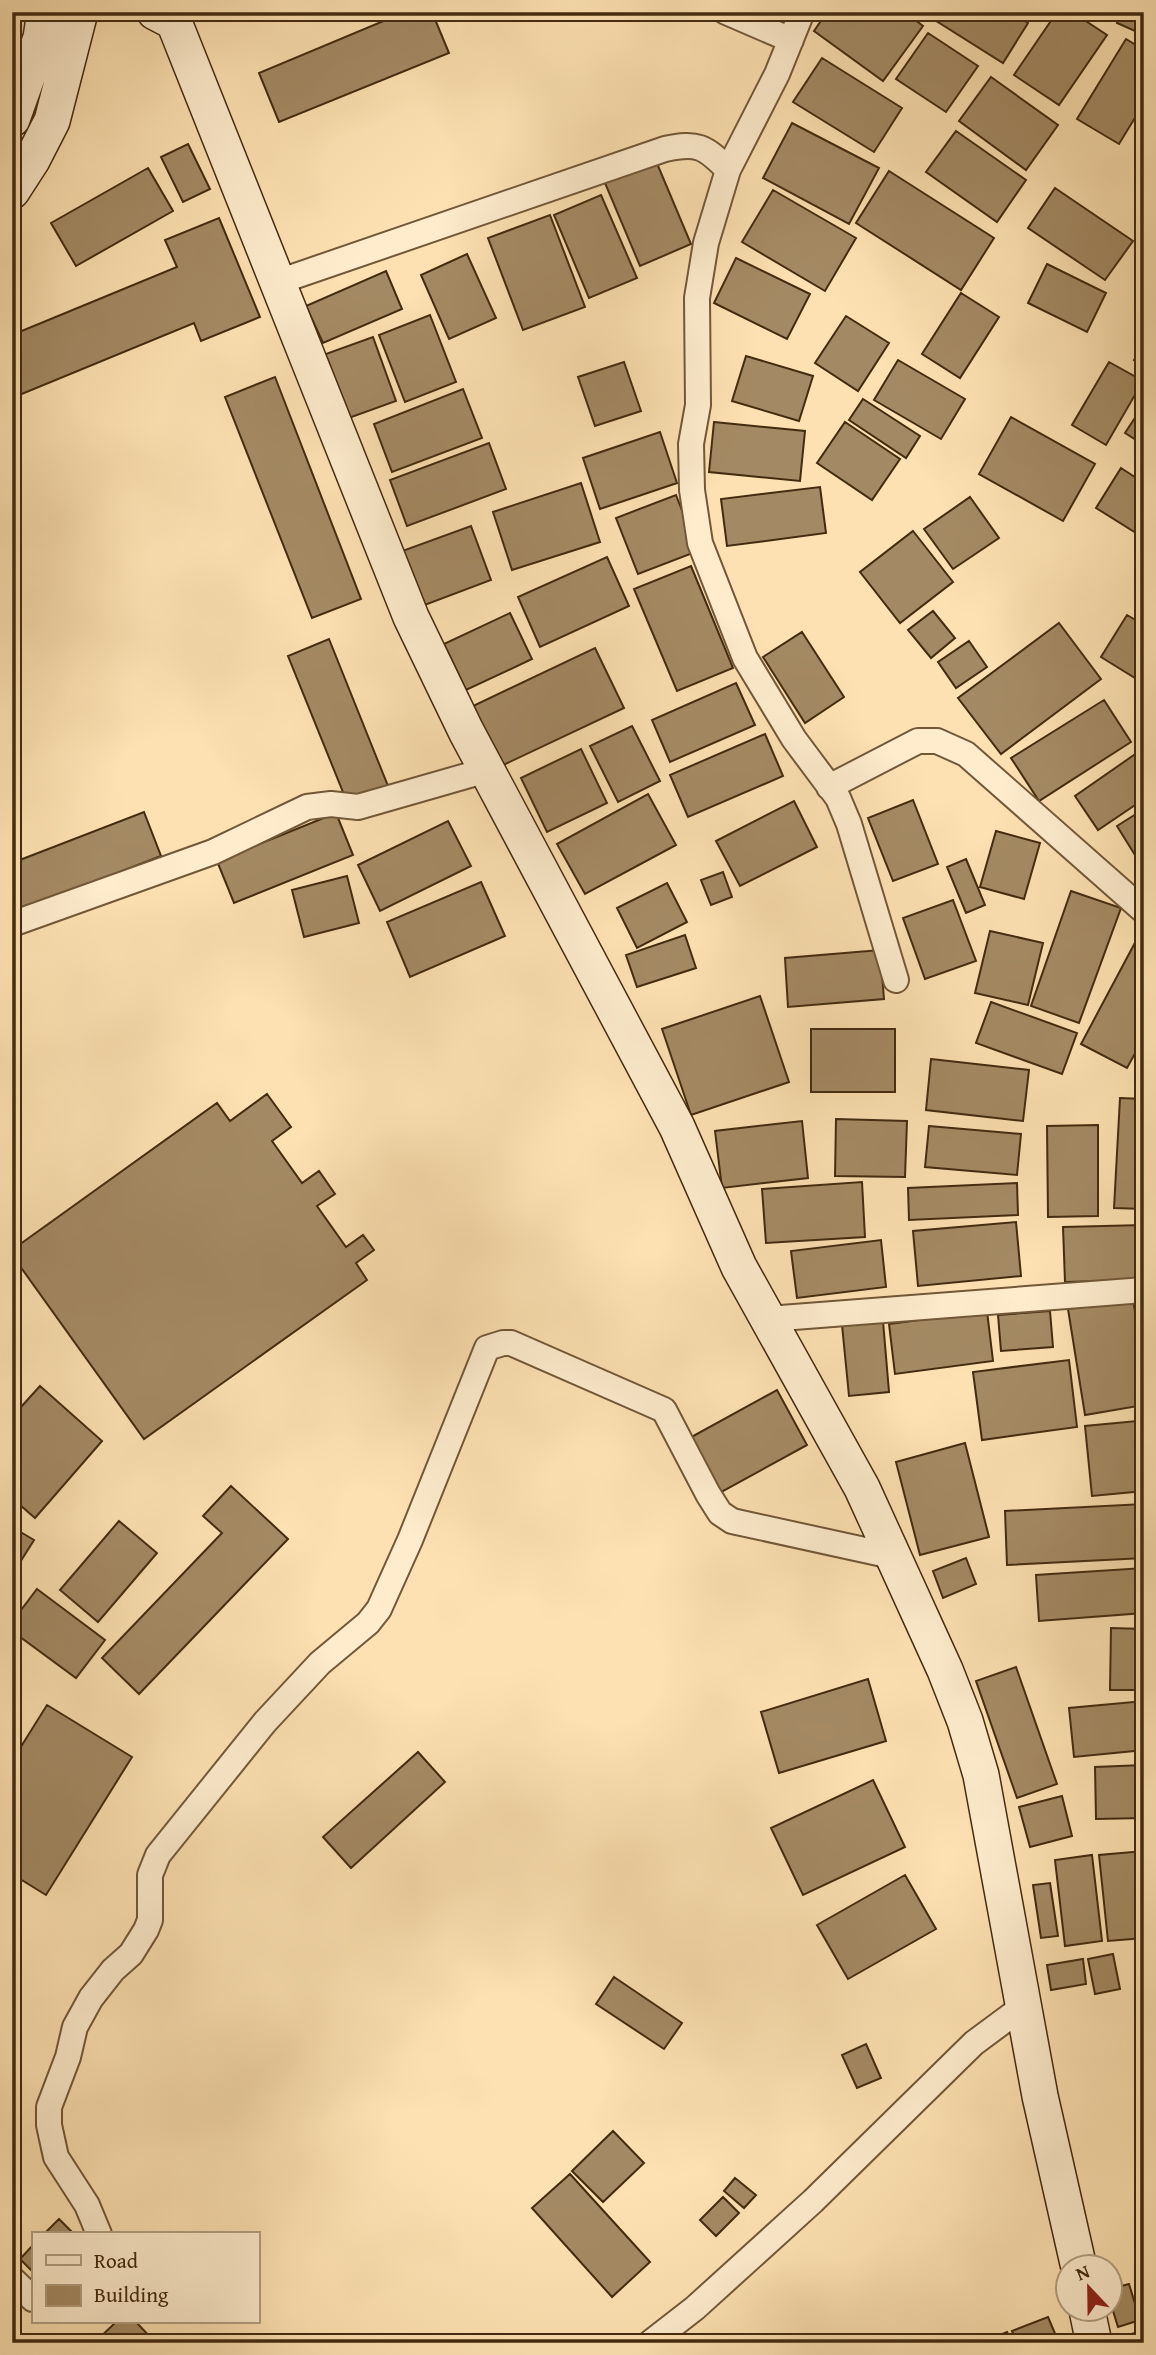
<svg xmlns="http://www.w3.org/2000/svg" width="1156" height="2355" font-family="'Gentium Book Plus',serif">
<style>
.building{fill:#a48a64;stroke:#432b0f;stroke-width:2}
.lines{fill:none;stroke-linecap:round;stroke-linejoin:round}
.street-casing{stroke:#725838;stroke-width:28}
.secondary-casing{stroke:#432b0f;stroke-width:38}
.street{stroke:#feeccd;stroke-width:24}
.secondary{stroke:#feeccd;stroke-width:35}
</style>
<rect width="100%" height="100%" fill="#fde1b2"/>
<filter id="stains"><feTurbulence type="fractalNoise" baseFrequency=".00286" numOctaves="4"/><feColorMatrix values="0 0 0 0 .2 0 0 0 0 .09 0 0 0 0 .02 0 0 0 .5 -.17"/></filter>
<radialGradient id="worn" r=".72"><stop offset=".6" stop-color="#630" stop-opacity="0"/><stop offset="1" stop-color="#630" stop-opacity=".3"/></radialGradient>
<path class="building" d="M405,12H432L449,53L279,122L259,73Z
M756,12H788L785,22Z
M827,12H905L923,26L883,81L814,31Z
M922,12H1010L1028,23L1003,63Z
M1057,12H1072L1107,35L1059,105L1014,75Z
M1122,12H1144V35L1117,23Z
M928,33L978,66L946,112L896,79Z
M1126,39L1144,50V103L1119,144L1077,119Z
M822,58L902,108L874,152L793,102Z
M991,77L1058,125L1026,170L959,121Z
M792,123L879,168L849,224L763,178Z
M956,131L1026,180L997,222L926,172Z
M188,144L210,189L183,202L161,157Z
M656,161L691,244L640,266L605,183Z
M148,168L173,211L76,266L51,223Z
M889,171L994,238L961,290L856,223Z
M1144,182V199L1137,195Z
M1055,188L1133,241L1105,280L1028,228Z
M773,190L856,238L825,291L742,242Z
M601,195L637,278L589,298L554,215Z
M550,215L585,307L523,330L488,238Z
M219,218L260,317L201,341L194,323L12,398V335L177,267L165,240Z
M467,254L496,318L449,339L421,275Z
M736,258L810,294L787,339L714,303Z
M1047,264L1106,293L1087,332L1028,303Z
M386,271L402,309L323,343L306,306Z
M961,293L999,317L960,378L922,354Z
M430,315L456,382L405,402L379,335Z
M846,316L889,343L858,391L815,363Z
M373,337L396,401L346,419L323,355Z
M1144,344V365L1134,360Z
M746,356L813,376L799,421L732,401Z
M898,360L965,399L941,439L874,400Z
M624,362L641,411L595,426L578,377Z
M1109,362L1143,381L1106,445L1072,425Z
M275,377L361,599L312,618L225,397Z
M463,389L482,438L392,472L374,424Z
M863,399L920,436L906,458L849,420Z
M1144,404V445L1125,433Z
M1011,417L1095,464L1063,521L979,474Z
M714,422L805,431L800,481L709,472Z
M845,422L900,459L872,500L817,463Z
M660,432L677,483L600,509L583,458Z
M489,443L506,489L407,526L390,480Z
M1121,468L1144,483V538L1096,508Z
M581,483L600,542L512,570L493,512Z
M820,487L826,533L727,546L721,499Z
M676,495L698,551L638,574L616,518Z
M970,497L999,538L953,569L924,529Z
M471,526L491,580L414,609L394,554Z
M913,531L953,582L900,623L860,572Z
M607,557L629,606L540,647L518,597Z
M691,566L733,668L677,691L634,589Z
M933,611L955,638L931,658L908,630Z
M510,613L532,659L466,690L444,644Z
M1127,615L1144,625L1143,683L1101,657Z
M1059,623L1101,679L1001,754L958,698Z
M802,632L844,697L805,723L763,657Z
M329,639L388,786L347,802L288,656Z
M969,641L987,667L956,688L938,662Z
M595,648L624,708L499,767L471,707Z
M736,683L755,725L670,762L652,720Z
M1104,700L1131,742L1039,801L1011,758Z
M632,726L660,781L618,802L590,746Z
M765,734L783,776L688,817L670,775Z
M1144,748V799L1098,830L1075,796Z
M581,749L607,803L547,832L521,778Z
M648,794L676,845L585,894L557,844Z
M913,800L938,864L893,881L868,818Z
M794,801L817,847L740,886L716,841Z
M1144,809V867L1143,868L1117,826Z
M144,812L161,856L12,914V863Z
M336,813L353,855L234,903L217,861Z
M448,821L471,866L380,911L358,865Z
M996,831L1040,843L1024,899L980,887Z
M966,859L985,905L966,913L947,867Z
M723,872L732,897L711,905L701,880Z
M347,876L359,923L304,937L292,890Z
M481,882L505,936L410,977L387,922Z
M667,883L687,922L637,948L617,908Z
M1071,891L1121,908L1079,1023L1031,1006Z
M953,900L976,961L925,979L903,918Z
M990,931L1043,943L1028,1005L975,993Z
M685,935L696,968L637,987L626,955Z
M1137,939L1144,943V1037L1127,1068L1081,1044Z
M880,950L884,999L788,1007L785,958Z
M760,996L789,1082L691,1115L662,1029Z
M991,1002L1077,1033L1062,1074L976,1043Z
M811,1029H895V1092H811Z
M931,1059L1029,1070L1023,1121L926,1110Z
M267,1094L291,1127L272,1141L302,1183L319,1171L335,1194L317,1206L346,1247L363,1235L374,1250L356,1263L367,1280L144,1439L12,1255V1250L217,1103L230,1121Z
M1120,1098L1144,1099V1209L1114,1208Z
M836,1119L907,1121L905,1177L835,1176Z
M802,1121L808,1178L722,1188L715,1131Z
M1098,1125V1216L1048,1217L1047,1126Z
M929,1126L1021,1134L1017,1175L925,1167Z
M862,1182L865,1237L766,1243L762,1189Z
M1017,1183L1018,1215L909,1220L908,1188Z
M1016,1222L1021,1276L918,1286L913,1231Z
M1144,1225V1280L1065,1282L1063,1227Z
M881,1240L886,1287L797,1298L791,1251Z
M1133,1299L1144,1370V1405L1085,1415L1068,1309Z
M987,1311L993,1361L895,1374L889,1324Z
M1050,1311L1053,1347L1001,1351L998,1315Z
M883,1321L889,1392L849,1396L842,1325Z
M1069,1360L1077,1427L982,1440L973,1372Z
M40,1386L102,1441L35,1518L12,1498V1417Z
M777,1390L807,1445L716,1495L686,1440Z
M1137,1421L1144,1491L1092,1496L1085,1426Z
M965,1443L989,1537L920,1555L896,1462Z
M231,1486L288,1539L139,1694L102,1658L222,1533L203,1516Z
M1144,1504V1558L1007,1565L1005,1511Z
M119,1521L157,1553L98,1622L60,1590Z
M12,1527L34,1540L12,1575Z
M966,1558L976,1584L943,1598L933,1571Z
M1144,1568V1613L1039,1621L1036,1575Z
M37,1589L105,1640L76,1678L12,1631V1622Z
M1111,1628L1144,1629V1690H1110Z
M1016,1667L1057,1784L1017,1798L976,1681Z
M868,1679L886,1741L779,1773L761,1712Z
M1144,1701V1750L1074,1757L1069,1708Z
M47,1705L132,1757L46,1895L12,1874V1761Z
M418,1752L445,1782L351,1868L323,1837Z
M1144,1765V1818L1096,1819L1095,1767Z
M873,1780L905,1847L803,1895L771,1828Z
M1062,1796L1072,1836L1030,1847L1019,1807Z
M1144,1851V1938L1108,1941L1099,1855Z
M1092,1855L1102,1941L1065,1946L1055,1860Z
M905,1875L936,1929L848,1979L817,1925Z
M1050,1883L1058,1936L1041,1938L1033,1885Z
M1113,1954L1120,1989L1095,1994L1088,1959Z
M1083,1959L1086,1984L1051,1990L1047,1965Z
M614,1977L682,2023L664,2049L596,2004Z
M866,2044L881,2078L857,2088L842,2055Z
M613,2131L644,2163L603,2202L572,2171Z
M570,2174L650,2262L612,2297L532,2208Z
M735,2178L756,2195L744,2208L724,2191Z
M723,2197L739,2213L716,2236L700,2220Z
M59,2219L74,2234H44Z
M33,2245V2272L20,2259Z
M1129,2284L1140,2320L1118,2327L1110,2301V2289Z
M1048,2317L1059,2343H1017L1012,2331Z
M116,2322H136L156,2343H94Z
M1144,2330V2343H1124L1122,2337Z
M1007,2332L1012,2343H980Z"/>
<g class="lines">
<g class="street-casing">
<path id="street" d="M726,12L791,40
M802,12L777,74L728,170L706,243L697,298L698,405L691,444L692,490L700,543L745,658L794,739L838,798L849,824L896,980
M278,282L665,149C697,142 705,146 728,170
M829,787L918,741H937L966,754L1144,911
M12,924L213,852L307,807L331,804L358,807L487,770
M768,1319L1144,1290
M99,2234L87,2205L56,2157L49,2125V2107L68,2057L75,2027L91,1998L113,1970L131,1954L146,1930L150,1920V1875L158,1855L265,1722L320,1663L368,1623L379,1609L410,1540L487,1348L503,1343H511L664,1410L708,1494L720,1513L732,1521L892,1556
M12,2279L33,2299
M650,2343L695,2308L813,2201L974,2043L1024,2006"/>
</g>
<g class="secondary-casing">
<path id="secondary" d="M155,12L174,22L411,617L466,731L677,1127L739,1267L862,1488L945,1670L965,1721L981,1775L1040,2096L1079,2268
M12,119L41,38L45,12
M12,191L32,160L52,121L80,12
M1087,2310L1094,2343"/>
</g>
<use href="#street" class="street"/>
<use href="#secondary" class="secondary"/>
</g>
<rect width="1156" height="2355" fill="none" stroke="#fde1b2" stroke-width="42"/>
<rect x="14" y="14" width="1128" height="2327" fill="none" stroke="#432b0f" stroke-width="3.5"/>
<rect x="21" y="21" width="1114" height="2313" fill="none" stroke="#432b0f" stroke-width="2"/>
<rect x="32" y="2232" width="228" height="91" fill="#feeccd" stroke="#b39f81" stroke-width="2"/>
<rect x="46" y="2255" width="35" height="10" fill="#feeccd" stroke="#b39f81" stroke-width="2"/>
<text x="94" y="2268" font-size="21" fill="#432b0f">Road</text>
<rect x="46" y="2285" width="35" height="21" fill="#a48a64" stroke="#b39f81" stroke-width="2"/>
<text x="94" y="2302" font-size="21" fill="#432b0f">Building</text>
<g transform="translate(1089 2288) rotate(338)"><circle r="33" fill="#feeccd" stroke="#b39f81" stroke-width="2"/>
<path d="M0-5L12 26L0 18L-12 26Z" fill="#8f2418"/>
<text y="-10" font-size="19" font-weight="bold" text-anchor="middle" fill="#432b0f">N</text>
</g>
<rect width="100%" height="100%" filter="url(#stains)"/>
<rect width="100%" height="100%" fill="url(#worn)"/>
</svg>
